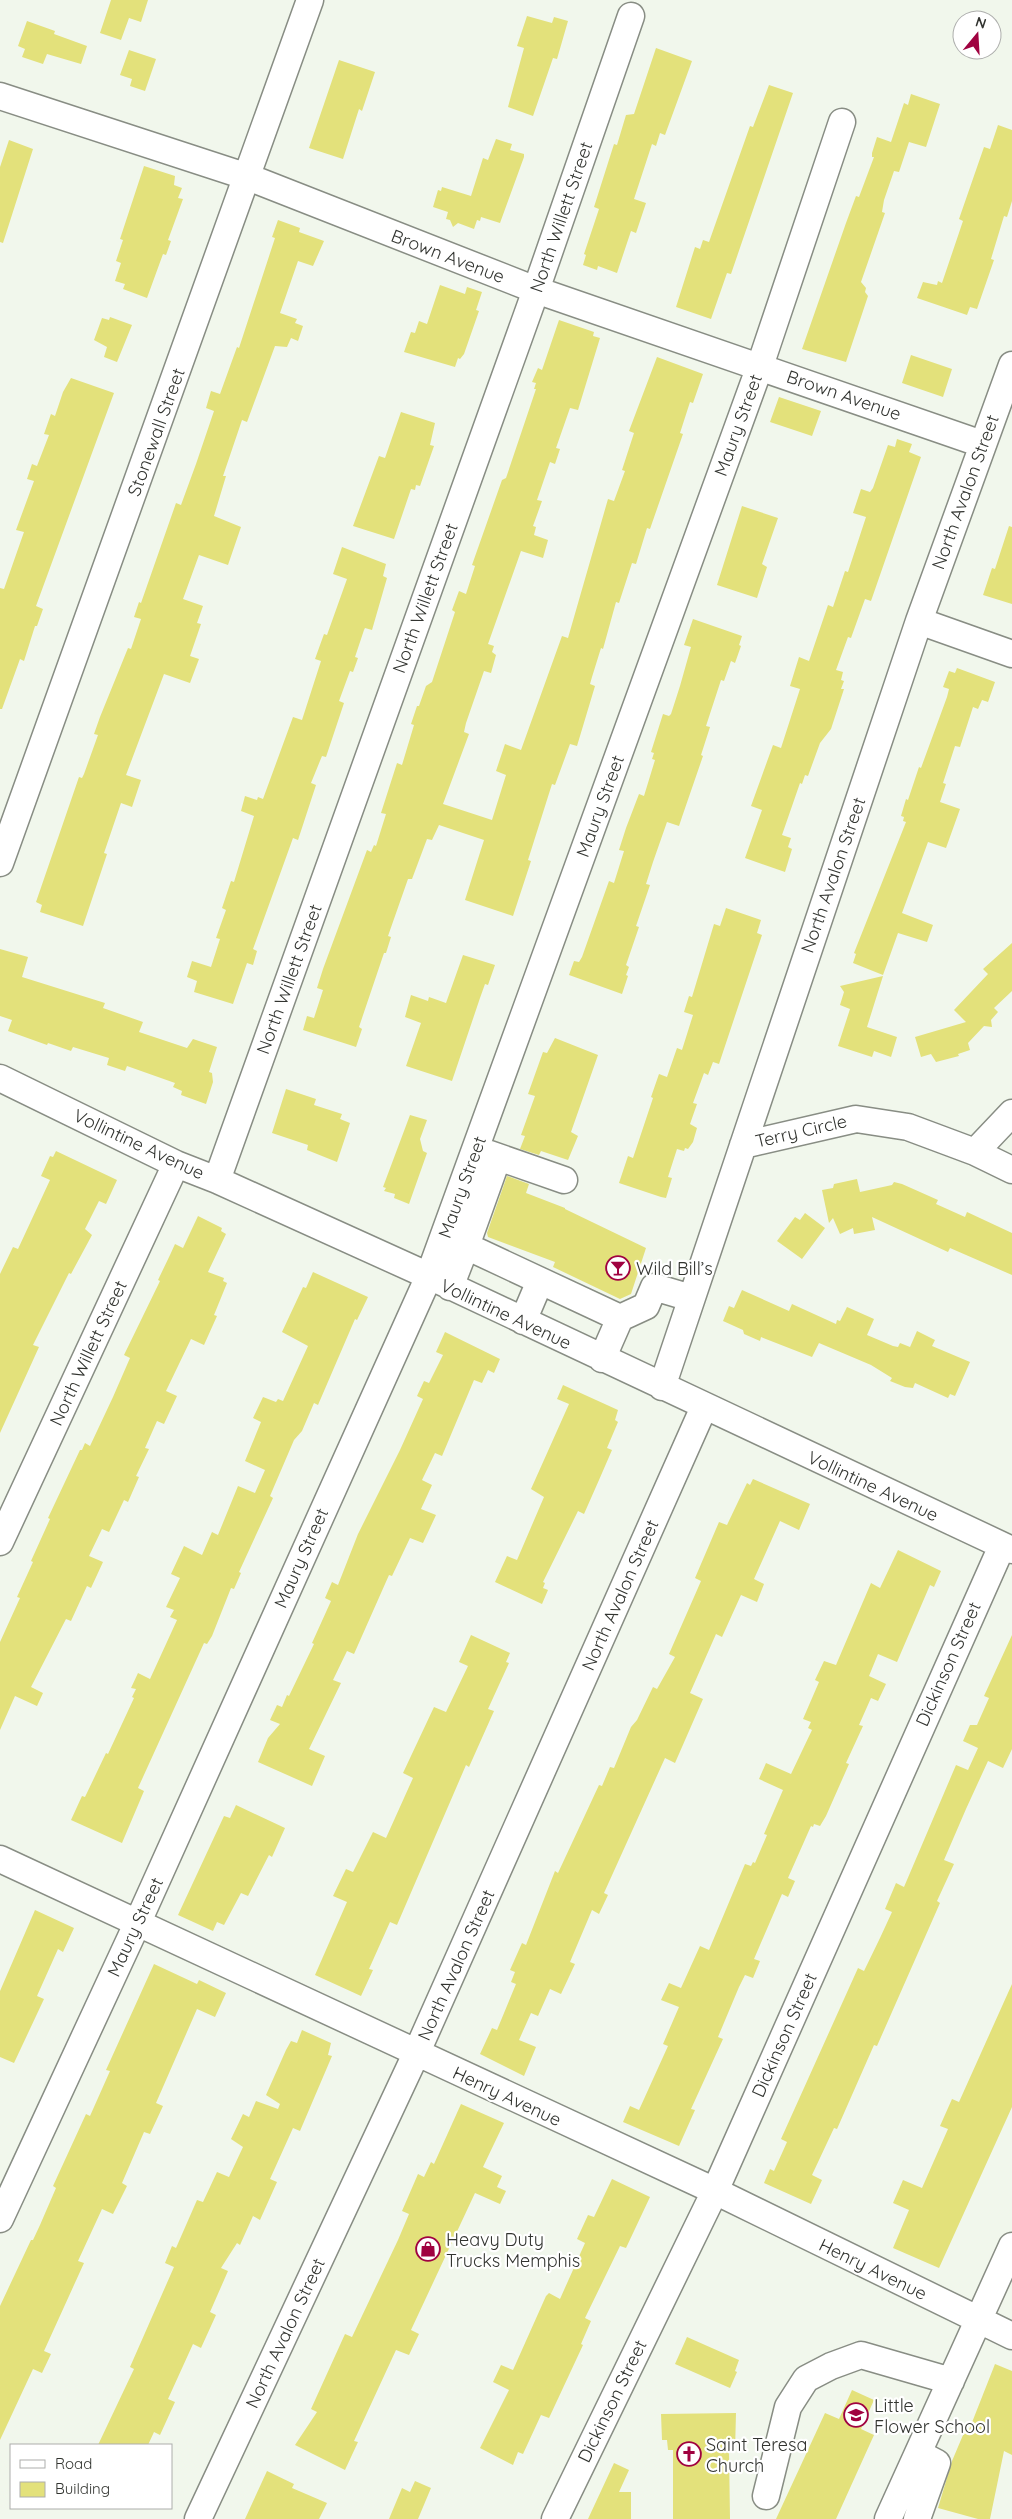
<svg xmlns="http://www.w3.org/2000/svg" width="1012" height="2519" font-family="Quicksand,sans-serif">
<style>
.building{fill:#e3e17b}
.lines{fill:none;stroke-linecap:round;stroke-linejoin:round}
.minor-casing{stroke:#888d84;stroke-width:29}
.minor{stroke:#fff;stroke-width:26}
.labels{text-anchor:middle;dominant-baseline:central;stroke-width:4.5;stroke-linejoin:round;paint-order:stroke}
.street-label{font-size:18px;fill:#323430;stroke:#fff}
.poi-label{font-size:18px;fill:#323430;stroke:#fff;text-anchor:start}
</style>
<rect width="100%" height="100%" fill="#f1f7ec"/>
<path class="building" d="M111,0H148L141,22L129,18L121,40L100,33Z
M527,16L552,23L554,17L568,21L557,59L553,58L533,116L508,107L524,48L517,46Z
M27,21L55,31L54,34L87,46L81,64L47,54L43,64L22,57L25,49L18,46Z
M656,48L692,61L665,135L660,133L656,146L652,144L634,199L646,203L636,233L631,231L617,273L598,266L597,270L583,265L586,255L584,254L599,209L594,207L614,144L617,145L626,115L634,114Z
M129,50L156,59L145,91L130,86L132,79L120,75Z
M339,60L375,72L362,111L359,109L343,159L309,148Z
M769,85L793,93L731,274L727,273L711,319L676,307L695,247L700,249L703,240L709,242L750,126L753,127Z
M911,94L940,104L926,147L909,142L899,172L894,171L884,200L882,212L885,213L861,282L866,288L865,292L868,296L846,362L802,349L846,223L856,196L859,197L874,157H872V153L877,137L891,142L904,103L908,105Z
M998,125L1012,130V201L1007,217L1004,216L991,259L994,260L977,309L970,307L967,315L917,298L923,282L932,284L937,285L938,281L942,283L963,221L959,219L984,147L990,149Z
M496,139L512,144L510,150L524,154V157L500,223L481,217L480,221L477,220L474,229L458,223L453,227L450,220L446,219L448,212L433,207L438,190L441,191L442,187L471,196L483,158L488,160Z
M9,140L33,149L3,243L0,242V167Z
M144,166L175,176L174,185L182,188L178,198L183,199L168,240L171,241L166,255L163,254L147,298L123,289L125,284L115,281L121,263L116,261L123,240L120,239Z
M278,220L300,228L299,232L324,241L313,266L298,261L280,313L297,319L295,323L303,326L298,341L291,338L287,347L275,346L247,422L242,420L223,476H226L214,516L241,527L228,565L199,555L183,599L203,606L197,623L201,624L190,656L199,659L190,683L164,674L126,775L141,780L132,807L121,803L104,853L107,854L83,926L40,912L42,905L36,902L79,777L82,778L84,774L98,735L94,734L100,717L128,648L131,649L141,619L134,617L139,602L141,603L176,503L181,505L196,464L214,411L206,408L211,391L220,394L237,347L239,348L275,238L272,237Z
M440,285L465,294L467,287L482,292L476,310L479,311L464,354L460,359L458,358L455,367L404,352L411,332L415,333L419,321L427,324Z
M110,317L132,325L117,362L104,357L107,347L94,340L102,318L109,320Z
M559,320L594,332L593,336L600,338L578,410L570,408L556,448L560,449L555,464L550,462L537,500L542,501L533,526L536,527L534,535L548,540L543,558L521,551L488,644L494,646L492,652L496,655L491,673L484,671L466,723L464,732L469,734L443,804L492,820L506,775L496,771L505,744L521,750L562,636L568,638L608,499L614,501L625,471L622,470L634,433L629,431L657,357L703,374L693,403L690,402L680,433L683,434L650,529L647,528L636,564L632,563L619,603L616,602L603,649L601,648L592,677L590,684L595,686L577,746L570,744L555,785L552,784L528,860L531,861L513,916L465,900L484,840L439,825L432,840L427,839L412,879H408L388,936L391,937L386,953H384L359,1027L362,1029L356,1047L350,1045L303,1030L307,1016L314,1018L323,990L317,988L323,969L367,850L371,852L374,845L376,846L386,814L381,813L397,763L402,765L414,725L411,724L417,706H419L426,686L432,682L455,612L452,610L459,591L466,594L475,566L472,565L502,480L506,478L536,389H534L536,383L532,382L538,368L542,370Z
M911,355L952,369L943,397L902,383Z
M71,378L114,393L36,606L43,609L37,626H35L24,661L20,659L2,709H0V588L4,589L24,532L16,530L34,481L27,479L32,464L37,466L49,435L44,434L51,414L55,416L63,392Z
M779,397L821,411L812,436L770,422Z
M401,412L435,423L430,445L434,446L420,486L416,485L415,490L411,489L394,539L353,526L379,456L385,458Z
M897,439L912,444L909,452L921,457L871,601L865,599L851,638L848,637L836,670L843,672L841,680L844,681L841,689H844L831,729L820,743L808,776L805,775L802,784L800,783L782,835L791,838L788,847L792,849L785,872L745,858L762,810L751,806L773,745L781,748L800,689L790,686L799,657L809,661L828,605L833,607L845,571L848,572L866,517L853,513L861,489L870,492L873,488L888,445L895,447Z
M742,506L778,518L762,564L767,567L757,598L717,585Z
M1009,526L1012,527V604L983,595L992,568L995,569Z
M342,547L386,564L383,576L387,578L372,630L365,628L364,630L355,657L358,658L353,672L350,671L339,701L344,703L326,757L322,756L311,783L316,785L298,840L293,838L253,949L257,951L253,965L247,963L233,1004L194,992L197,981L187,977L192,961L211,967L220,939L216,938L226,910L222,908L231,881L234,882L254,816L241,811L245,796L257,800L258,797L263,799L293,717L302,720L321,661L315,659L324,634L327,635L347,579L333,574Z
M693,619L742,636L739,645L741,646L735,663L731,661L724,681L721,680L706,726L710,727L701,755L703,756L682,817L679,826L667,822L653,862L646,884L650,885L636,926L639,927L626,965L629,967L626,975L628,976L622,994L569,975L574,961L579,962L582,957L609,881L614,883L624,851L619,850L626,828L639,794L644,796L655,760L652,759L654,753L651,752L663,714L669,716L671,714L680,686L691,647L684,645Z
M957,668L995,682L988,702L982,700L978,709L973,707L960,747L955,746L943,783L946,784L940,802L960,809L946,848L928,842L902,913L933,925L927,942L898,933L883,975L853,963L856,954L854,953L906,822L903,821L904,817L901,816L906,799L908,800L919,767L921,768L947,697L949,689L943,687L949,671L955,673Z
M726,908L761,920L757,933L762,935L719,1064L713,1062L708,1075L704,1073L693,1103L697,1104L690,1124L697,1128L693,1142L688,1149L685,1148L684,1151L677,1149L668,1177L672,1178L666,1198L661,1197L619,1183L628,1156L633,1158L653,1098L651,1097L659,1074L667,1077L677,1048L682,1050L693,1015L684,1012L689,996L692,997L714,924L720,926Z
M1012,943V991L994,1008L998,1012L991,1020L992,1027L984,1026L968,1043L970,1050L958,1054L959,1056L936,1062L931,1054L921,1057L915,1037L966,1022L954,1010L988,974L983,969Z
M0,949L28,957L22,977L105,1003L103,1008L143,1022L139,1032L187,1048L193,1039L217,1047L209,1072L212,1073L213,1082L206,1104L181,1095L182,1091L173,1087L175,1083L127,1066L125,1071L107,1065L109,1058L73,1047L71,1051L48,1043L47,1045L8,1031L12,1020L0,1016Z
M463,955L495,965L488,985L485,984L480,998L452,1081L406,1066L421,1023L405,1017L411,995L428,1001L429,997L446,1003Z
M883,976L867,1027L897,1037L891,1057L874,1051L872,1057L838,1046L850,1009L840,1005L844,992L840,986Z
M555,1038L598,1055L571,1132L578,1136L568,1160L541,1151L539,1155L520,1149L525,1136L521,1135L535,1096L528,1094L543,1052L547,1053Z
M286,1089L316,1099L314,1105L342,1114L340,1119L350,1123L337,1162L307,1150L308,1145L272,1133Z
M410,1115L427,1120L420,1139L423,1151L427,1153L409,1204L394,1198L395,1194L384,1191L386,1188L383,1187Z
M56,1151L117,1180L106,1204L99,1201L85,1229L92,1235L71,1274L69,1273L33,1345L39,1347L0,1433V1274L13,1247L18,1249L50,1180L41,1176L50,1156L53,1157Z
M507,1176L529,1184L526,1193L565,1208V1209L646,1248L631,1294L620,1299L553,1267L555,1262L488,1237L487,1233Z
M857,1179L860,1192L892,1185L894,1182L902,1184L938,1200L936,1204L965,1217L967,1212L1012,1233V1275L950,1248L948,1252L872,1217L875,1230L854,1234L853,1228L840,1234L833,1218L829,1223L822,1190L833,1188L834,1184Z
M805,1213L825,1228L802,1259L777,1241L795,1217L800,1220Z
M198,1216L222,1228L221,1231L226,1234L208,1272L224,1278L223,1281L227,1283L214,1315L217,1316L204,1345L191,1339L166,1391L177,1396L164,1424L157,1421L145,1448L149,1449L136,1476L139,1477L128,1502L124,1500L109,1532L102,1529L89,1556L103,1562L91,1588L87,1586L71,1621L66,1619L31,1687L43,1693L37,1706L15,1696L0,1730V1642L20,1598L17,1597L33,1562L31,1561L50,1519L48,1518L80,1450H82L85,1443L90,1446L113,1397L130,1358L124,1355L160,1281L158,1280L170,1255L175,1244L183,1248Z
M313,1272L368,1297L357,1320L355,1319L318,1405L314,1403L302,1431L294,1440L270,1496L273,1498L239,1572L241,1573L234,1589L231,1588L212,1636L207,1644L204,1643L138,1788L144,1791L122,1843L71,1820L82,1796L85,1797L106,1753L108,1754L134,1698L132,1697L136,1689L131,1688L138,1673L150,1679L177,1620L170,1617L174,1610L166,1607L180,1578L171,1574L184,1546L202,1555L212,1532L218,1535L238,1486L255,1493L265,1470L245,1461L261,1422L253,1418L263,1397L276,1402L278,1399L283,1401L308,1346L282,1332L303,1287L306,1288Z
M742,1290L789,1311L792,1304L836,1324L837,1320L840,1321L847,1307L874,1319L867,1335L893,1346L898,1347L900,1343L910,1347L917,1331L935,1340L932,1346L970,1362L955,1396L950,1394L948,1398L915,1383L913,1388L905,1387L890,1381L892,1378L871,1365L819,1343L812,1357L761,1337L760,1341L744,1334L743,1330L723,1321L729,1306L734,1308Z
M445,1332L500,1359L494,1373L488,1370L482,1383L474,1380L442,1456L435,1453L422,1480L432,1485L421,1509L436,1515L423,1543L410,1538L392,1576L389,1575L354,1654L347,1651L333,1680L341,1683L309,1749L325,1756L312,1786L258,1762L268,1738L280,1724L270,1720L277,1705L282,1707L287,1695L289,1696L314,1644L312,1643L331,1601L325,1598L332,1582L338,1585L358,1534L400,1450L423,1399L417,1396L424,1381L429,1383L443,1355L436,1352Z
M563,1385L618,1410L615,1420L618,1422L607,1448L612,1450L599,1480L584,1514L578,1511L543,1582L545,1583L543,1588L548,1590L542,1604L495,1582L507,1556L517,1560L544,1497L531,1489L569,1404L557,1399Z
M753,1479L810,1504L799,1530L780,1521L754,1579L764,1584L757,1602L741,1595L722,1637L716,1634L690,1693L703,1699L675,1763L665,1758L604,1893L608,1895L599,1914L592,1910L570,1962L575,1964L561,1994L550,1989L538,2016L531,2013L519,2040L536,2047L524,2076L480,2054L492,2028L497,2030L516,1984L511,1982L515,1972L510,1970L522,1943L526,1945L555,1871L558,1873L599,1785L602,1786L610,1767L614,1768L631,1727L637,1720L653,1687L657,1689L675,1657L669,1654L701,1581L695,1578L719,1522L727,1525L747,1483L750,1485Z
M898,1550L941,1571L934,1587L930,1585L897,1662L878,1654L869,1676L886,1684L878,1701L871,1698L859,1725L863,1726L846,1763L849,1764L826,1816L820,1826L814,1824L813,1827L811,1826L788,1878L795,1881L788,1897L782,1894L754,1959L760,1961L753,1978L745,1975L739,1987L718,2037L723,2039L691,2109L695,2110L679,2146L623,2122L630,2106L639,2110L668,2046L663,2044L679,2007L661,2000L669,1983L681,1988L700,1946L709,1950L745,1864L751,1866L753,1862L755,1863L767,1835L764,1834L783,1790L759,1779L766,1763L791,1774L812,1730L808,1728L811,1722L803,1719L819,1682L815,1680L824,1661L836,1665L871,1583L880,1588Z
M471,1635L510,1653L506,1662L509,1663L488,1709L494,1711L469,1767L466,1765L397,1925L390,1922L369,1969L373,1970L361,1996L315,1975L347,1902L333,1896L346,1869L353,1872L373,1832L386,1838L413,1778L403,1773L434,1707L446,1712L468,1666L459,1662Z
M1012,1635V1749L1003,1768L988,1761L966,1809L944,1860L954,1864L937,1901L940,1903L877,2046L874,2045L837,2129L834,2128L812,2175L822,2180L811,2204L764,2183L770,2169L774,2171L787,2142L781,2139L858,1968L864,1971L880,1938L892,1912L885,1909L896,1883L904,1887L956,1765L968,1770L978,1748L963,1741L970,1725H977L989,1698L984,1696Z
M236,1805L285,1828L272,1857L269,1855L248,1896L241,1893L224,1925L217,1922L213,1931L178,1915L224,1816L230,1818Z
M35,1910L74,1928L63,1952L58,1949L37,1996L44,1999L14,2063L0,2057V1991Z
M154,1964L197,1984L199,1980L226,1993L215,2017L197,2009L156,2103L163,2106L150,2134L144,2132L122,2183L127,2186L113,2214L102,2209L78,2261L84,2263L44,2351L51,2354L42,2373L33,2369L0,2440V2306L31,2240H33L40,2225L56,2188L53,2186L86,2114L90,2116L110,2071L106,2070Z
M1012,1984V2107L939,2268L893,2248L909,2210L893,2203L903,2180L922,2188L948,2129L940,2126L952,2099L959,2102Z
M302,2030L331,2043L328,2055L332,2056L300,2131L293,2128L270,2179L277,2182L260,2220L253,2216L240,2245L237,2243L221,2268L228,2271L210,2312L216,2315L201,2348L193,2344L168,2399L175,2402L160,2435L154,2432L148,2445H98L134,2369L130,2367L174,2267L165,2263L172,2246L176,2248L197,2200L203,2202L217,2172L229,2177L243,2147L231,2139L243,2114L249,2117L256,2101L278,2109L280,2104L266,2095L286,2050L291,2041L297,2043Z
M461,2104L504,2123L483,2167L502,2176L497,2187L506,2191L500,2204L475,2193L411,2330L419,2334L409,2355L396,2350L354,2441L358,2442L345,2470L295,2445L317,2412L311,2409L345,2334L352,2337L398,2240L409,2214L402,2211L418,2174L424,2177L431,2162L434,2164Z
M612,2179L650,2197L626,2248L620,2246L585,2318L591,2321L581,2344L583,2345L549,2418L541,2415L523,2454L518,2452L513,2465L480,2448L509,2390L493,2382L501,2365L513,2370L546,2296L549,2293L560,2299L585,2243L577,2239L588,2215L594,2217Z
M687,2337L739,2360L735,2371L737,2372L730,2388L675,2364Z
M995,2364L1012,2371V2455L1004,2451L990,2519H978L938,2508L952,2461L966,2428L969,2430Z
M852,2390L874,2400L861,2429L874,2435L836,2519H776L825,2413L839,2419Z
M736,2413L735,2451H729L730,2519H673V2450H668L667,2440H662L661,2414Z
M614,2463L629,2470L619,2492H631V2519H588Z
M267,2471L294,2484L292,2488L327,2503L319,2519H245Z
M415,2481L431,2488L418,2519H389L402,2488L410,2492Z"/>
<g class="lines">
<g class="minor-casing">
<path id="minor" d="M0,96L248,177L536,290L982,444
M919,621L1012,654
M0,863L310,0
M0,1078L176,1164L217,1180L429,1276L1012,1550
M1012,1113L975,1152L1012,1170
M743,1145L856,1119L908,1127L975,1152
M481,1151L564,1180
M217,1180L536,290L631,16
M466,1246L498,1157
M450,1287L466,1246L620,1318L602,1359
M620,1318L646,1306L654,1287L691,1298
M523,1321L540,1281
M662,1387L919,621L1012,365
M0,1542L176,1164
M0,1859L715,2191L1012,2336
M0,2219L137,1924L429,1276L760,366L842,122
M766,2496L788,2407L806,2379L831,2366L861,2355L951,2381
M198,2519L416,2054L704,1407
M555,2519L715,2191L1002,1546
M888,2519L1012,2246
M917,2519L937,2463L918,2453"/>
</g>
<use href="#minor" class="minor"/>
</g>
<defs>
<g id="bar-ring" transform="scale(1.25)"><circle r="9.5" fill="#fff" stroke="#a00240" stroke-width="1.5"/><path d="M-6-5H6L.8 .8V4.5H3.5V6h-7V4.5H-.8V.8Z" fill="#a00240"/></g>
<g id="shop-ring" transform="scale(1.25)"><circle r="9.5" fill="#fff" stroke="#a00240" stroke-width="1.5"/><path d="M-5-2.5h2.3a2.7 3.5 0 0 1 5.4 0H5L5.5 6h-11ZM-1.5-2.5h3a1.5 2.3 0 0 0-3 0Z" fill="#a00240"/></g>
<g id="school-ring" transform="scale(1.25)"><circle r="9.5" fill="#fff" stroke="#a00240" stroke-width="1.5"/><path d="M0-5L7-2L0 1L-7-2ZM-4 1L0 2.5L4 1V4Q0 6-4 4Z" fill="#a00240"/></g>
<g id="church-ring" transform="scale(1.25)"><circle r="9.5" fill="#fff" stroke="#a00240" stroke-width="1.5"/><path d="M-1.2-6h2.4v3.5h3.3v2.4h-3.3V6h-2.4V-.1h-3.3v-2.4h3.3Z" fill="#a00240"/></g>
</defs>
<g fill-rule="evenodd">
<use href="#bar-ring" x="618" y="1268"/>
<use href="#shop-ring" x="428" y="2249"/>
<use href="#school-ring" x="856" y="2415"/>
<use href="#church-ring" x="689" y="2454"/>
</g>
<g class="labels">
<g class="street-label">
<text transform="translate(561 217) rotate(-71)">North Willett Street</text>
<text transform="translate(448 256) rotate(21)">Brown Avenue</text>
<text transform="translate(844 395) rotate(19)">Brown Avenue</text>
<text transform="translate(738 425) rotate(-70)">Maury Street</text>
<text transform="translate(156 432) rotate(-70)">Stonewall Street</text>
<text transform="translate(965 492) rotate(-70)">North Avalon Street</text>
<text transform="translate(425 598) rotate(-70)">North Willett Street</text>
<text transform="translate(600 806) rotate(-70)">Maury Street</text>
<text transform="translate(833 875) rotate(-71)">North Avalon Street</text>
<text transform="translate(289 979) rotate(-70)">North Willett Street</text>
<text transform="translate(801 1131) rotate(-13)">Terry Circle</text>
<text transform="translate(139 1144) rotate(25)">Vollintine Avenue</text>
<text transform="translate(462 1187) rotate(-70)">Maury Street</text>
<text transform="translate(506 1314) rotate(25)">Vollintine Avenue</text>
<text transform="translate(88 1353) rotate(-65)">North Willett Street</text>
<text transform="translate(873 1486) rotate(25)">Vollintine Avenue</text>
<text transform="translate(301 1558) rotate(-66)">Maury Street</text>
<text transform="translate(620 1595) rotate(-66)">North Avalon Street</text>
<text transform="translate(948 1664) rotate(-66)">Dickinson Street</text>
<text transform="translate(135 1927) rotate(-65)">Maury Street</text>
<text transform="translate(456 1965) rotate(-66)">North Avalon Street</text>
<text transform="translate(784 2035) rotate(-66)">Dickinson Street</text>
<text transform="translate(507 2096) rotate(25)">Henry Avenue</text>
<text transform="translate(873 2269) rotate(26)">Henry Avenue</text>
<text transform="translate(285 2333) rotate(-65)">North Avalon Street</text>
<text transform="translate(612 2401) rotate(-64)">Dickinson Street</text>
</g>
<g class="poi-label">
<text x="636" y="1268">Wild Bill’s</text>
<text x="446" y="2239">Heavy Duty<tspan x="446" dy="21">Trucks Memphis</tspan></text>
<text x="874" y="2405">Little<tspan x="874" dy="21">Flower School</tspan></text>
<text x="706" y="2444">Saint Teresa<tspan x="706" dy="21">Church</tspan></text>
</g>
</g>
<rect x="10" y="2444" width="162" height="65" fill="#ffffff" stroke="#adaeac"/>
<rect x="20" y="2460" width="25" height="8" fill="#ffffff" stroke="#adaeac"/>
<text x="55" y="2469" font-size="15" fill="#323430">Road</text>
<rect x="20" y="2482" width="25" height="15" fill="#e3e17b" stroke="#adaeac"/>
<text x="55" y="2494" font-size="15" fill="#323430">Building</text>
<g transform="translate(977 35) rotate(18)"><circle r="24" fill="#ffffff" stroke="#adaeac"/>
<path d="M0-4L9 19L0 12L-9 19Z" fill="#a00240"/>
<text y="-8" font-size="14" font-weight="bold" text-anchor="middle" fill="#323430">N</text>
</g>
</svg>
